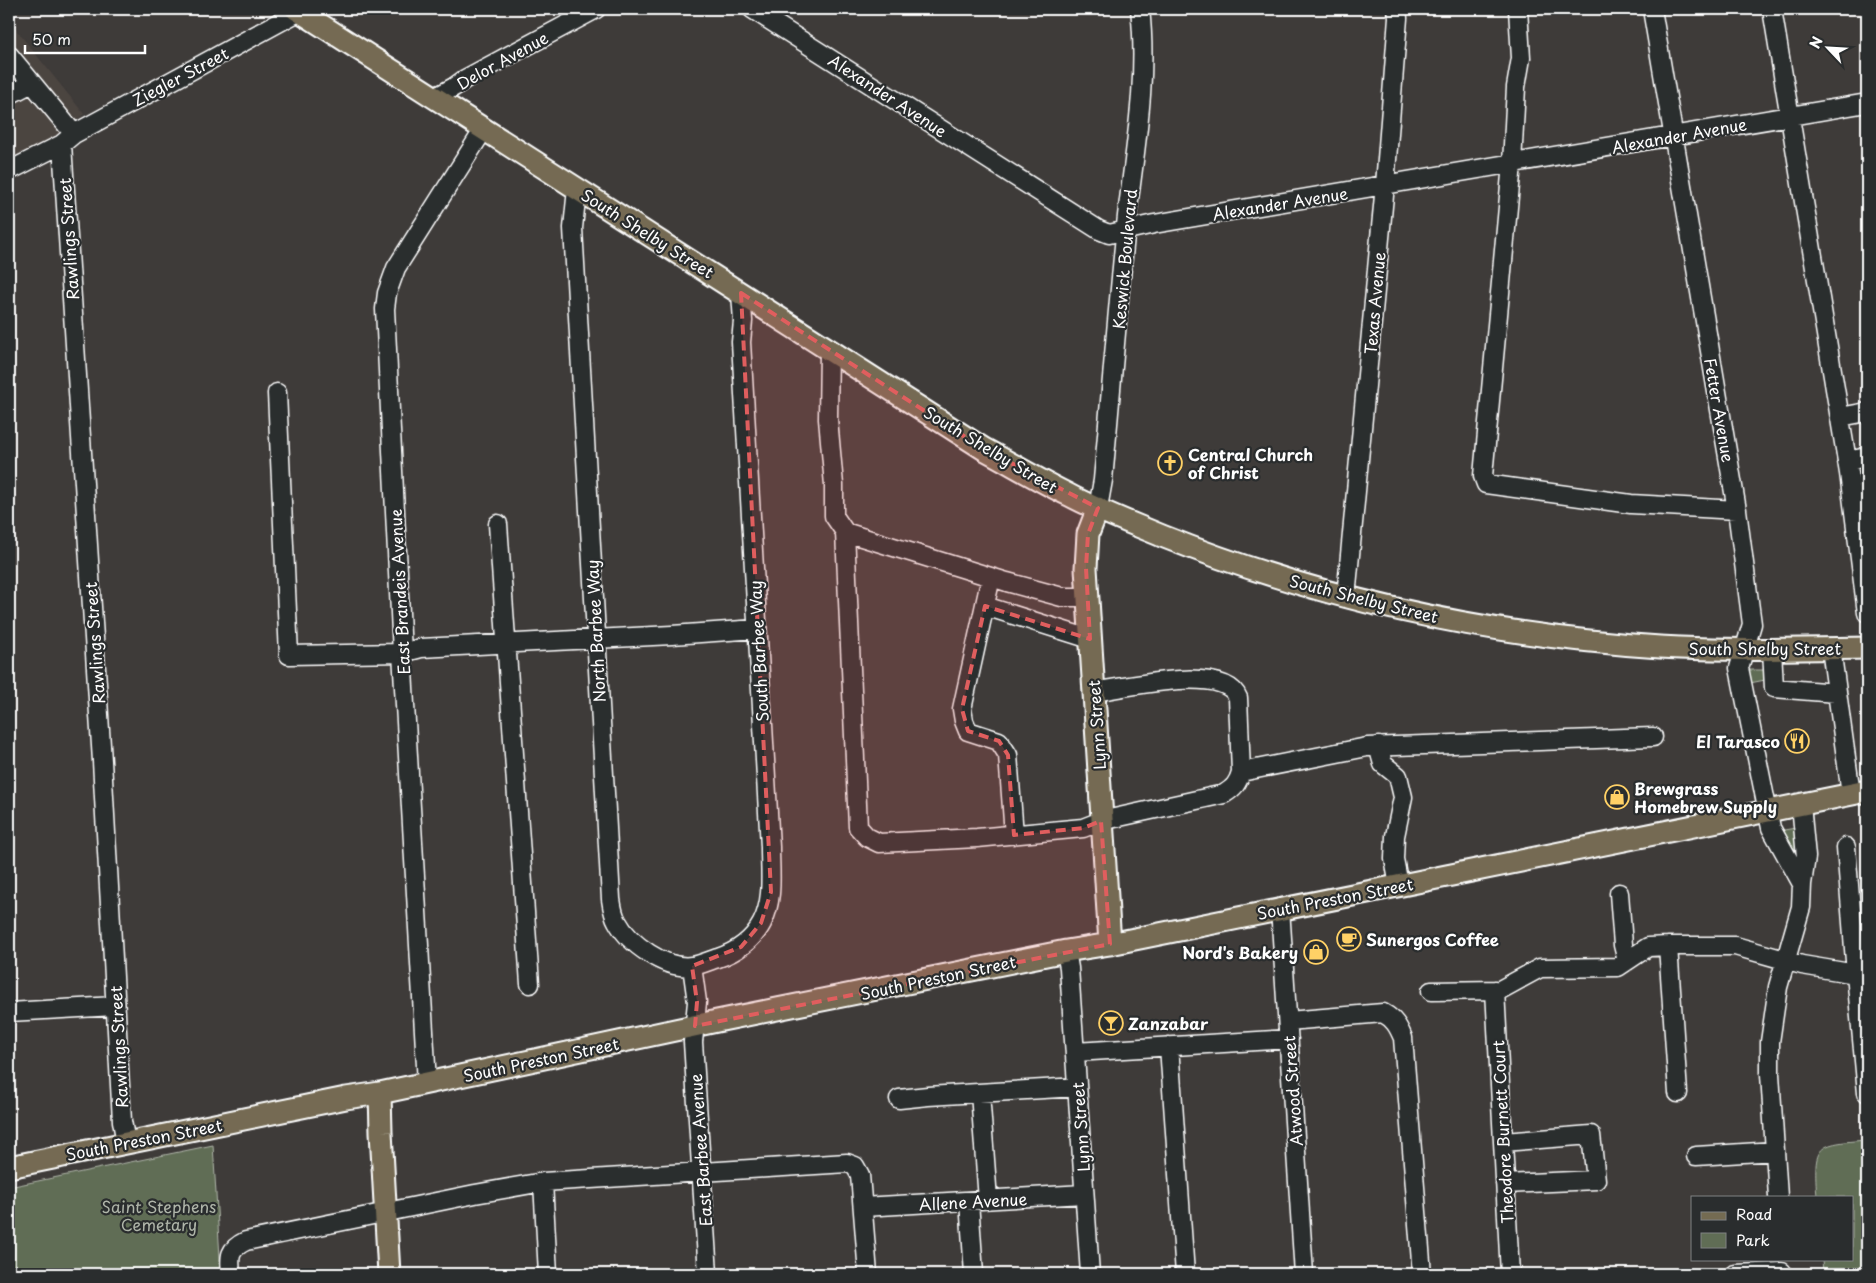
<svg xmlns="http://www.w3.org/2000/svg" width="1876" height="1283" font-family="'Playpen Sans',sans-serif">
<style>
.built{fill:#4c4541}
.green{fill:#606d55;stroke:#b0b6aa}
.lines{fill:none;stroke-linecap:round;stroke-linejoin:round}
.minor-casing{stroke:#fff;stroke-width:21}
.major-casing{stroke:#fff;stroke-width:25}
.minor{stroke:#2a2d2e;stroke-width:18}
.major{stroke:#746b52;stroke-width:21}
.marked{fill:#e05e5e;fill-opacity:0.2;stroke:#e05e5e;stroke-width:4;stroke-dasharray:10 6;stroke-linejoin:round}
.labels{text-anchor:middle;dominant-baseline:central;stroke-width:4.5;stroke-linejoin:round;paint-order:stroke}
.street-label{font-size:16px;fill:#fff;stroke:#2a2d2e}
.poi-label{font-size:16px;font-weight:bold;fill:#fff;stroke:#2a2d2e;text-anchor:start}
.park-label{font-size:16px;fill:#b0b6aa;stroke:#2a2d2e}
</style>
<rect width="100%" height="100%" fill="#3e3b39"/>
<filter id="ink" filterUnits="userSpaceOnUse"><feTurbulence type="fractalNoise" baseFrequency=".02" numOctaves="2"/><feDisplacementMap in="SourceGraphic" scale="10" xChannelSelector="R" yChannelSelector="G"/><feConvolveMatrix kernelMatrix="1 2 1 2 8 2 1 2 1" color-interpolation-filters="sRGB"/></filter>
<g filter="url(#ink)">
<path class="built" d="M9,21L84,114L50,141L9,163Z"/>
<path class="green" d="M1747,670H1768L1770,679L1750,683Z
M1796,828L1797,857L1778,831Z
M1867,1140V1274H1823L1822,1259H1852V1197H1817C1813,1144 1816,1144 1867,1140Z
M213,1145L221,1274H9V1187Z"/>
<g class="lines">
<g class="minor-casing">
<path id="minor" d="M752,9L1099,230L1109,234L1154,224L1867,103
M1518,9L1521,58L1516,87L1512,164L1483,476L1486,484L1631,504L1737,510
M1652,9L1737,510L1752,624L1739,668L1771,828L1802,884L1801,907L1778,987L1770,1042V1074L1778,1197
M1772,9L1849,473L1867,613
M9,55L74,134
M9,95L32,83
M436,97L454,87L465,79L596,9
M62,144L102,761L122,1121L126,1143
M9,171L62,144L74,134L300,11
M577,189L573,228L611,899C612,906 613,914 617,921C629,944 666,970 692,966C701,965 710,960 718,958C736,952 753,940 762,923C774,899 770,873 770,847L741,342L743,321L741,293
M829,349L828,419L834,485V516L845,532L1007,582L1062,597H1088
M277,393L289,655L402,653L421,648L672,635L757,629
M1840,417L1867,412
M1847,461L1867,457
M1098,508L1103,480C1111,392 1118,304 1127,216C1135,148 1148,78 1140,9
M498,524L530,984
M845,532L858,827L867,837L879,843L977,838L1083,828L1101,821L1224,794C1234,788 1238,783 1241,772L1238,698C1225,663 1123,688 1093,692
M991,577L962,709L964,721L968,731L999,741L1008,755L1014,835
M1346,597L1385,185L1398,18L1397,9
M985,606L1090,639
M1831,648L1851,794
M1772,649L1774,688L1836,693
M1378,746L1383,764L1398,776L1403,797L1395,836L1394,859L1399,885
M1241,772L1367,747L1653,737
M1801,804L1806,857L1802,884
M1846,847L1856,974L1867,1093
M1619,893L1623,945L1627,961
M1280,908L1304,1274
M1668,946L1678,1093
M1066,951L1069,968L1090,1274
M692,966L697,1002L693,1042L708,1274
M1495,990L1510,1274
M1431,991L1500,990L1540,968L1618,967L1648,947L1668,946H1735L1802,965L1856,974
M9,1012L115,1006
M1288,1021L1383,1013C1394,1019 1398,1026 1403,1038L1422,1274
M1169,1046L1185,1274
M1075,1052L1289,1039
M427,1083L402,653L385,309L387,293L396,268L484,129
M980,1093L988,1200
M899,1099L928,1096L1077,1087
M1503,1142L1591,1135L1596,1180L1505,1184
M1696,1156L1775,1151
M543,1182L548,1274
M969,1201L974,1274
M863,1207L1084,1194
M231,1274C229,1256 229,1249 246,1241L475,1194L543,1182L847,1163L855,1166L860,1175L868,1274
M1735,1274L1782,1272"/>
</g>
<g class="major-casing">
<path id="major" d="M296,9L984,449C1012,464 1040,481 1069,495C1099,511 1131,523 1162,536C1320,599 1490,636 1660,647C1729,651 1798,649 1867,648
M1098,508L1088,534L1086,568L1110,944
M380,1093L381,1132L389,1274
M9,1167L346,1098L380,1093L717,1021L1066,951L1110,944L1867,791"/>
</g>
<use href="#minor" class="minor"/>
<use href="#major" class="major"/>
</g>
</g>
<path class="marked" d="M741,293L984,449L1098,508L1088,534L1086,568L1090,639L985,606L962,709L968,731L999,741L1008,755L1014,835L1083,828L1101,821L1110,944L695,1026L697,1002L692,966L741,947L761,923L771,892Z"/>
<defs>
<g id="church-ring" transform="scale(1.25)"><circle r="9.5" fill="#2a2d2e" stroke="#ffd166" stroke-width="1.5"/><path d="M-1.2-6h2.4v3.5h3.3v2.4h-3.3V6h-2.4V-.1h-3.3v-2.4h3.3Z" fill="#ffd166"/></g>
<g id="restaurant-ring" transform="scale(1.25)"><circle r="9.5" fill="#2a2d2e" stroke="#ffd166" stroke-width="1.5"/><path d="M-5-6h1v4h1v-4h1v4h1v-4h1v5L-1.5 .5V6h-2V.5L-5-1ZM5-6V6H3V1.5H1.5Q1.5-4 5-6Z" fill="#ffd166"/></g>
<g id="shop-ring" transform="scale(1.25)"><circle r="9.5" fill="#2a2d2e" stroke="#ffd166" stroke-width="1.5"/><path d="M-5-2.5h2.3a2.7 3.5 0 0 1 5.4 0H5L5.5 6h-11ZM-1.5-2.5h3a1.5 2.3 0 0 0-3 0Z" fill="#ffd166"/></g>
<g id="cafe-ring" transform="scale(1.25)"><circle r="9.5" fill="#2a2d2e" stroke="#ffd166" stroke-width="1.5"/><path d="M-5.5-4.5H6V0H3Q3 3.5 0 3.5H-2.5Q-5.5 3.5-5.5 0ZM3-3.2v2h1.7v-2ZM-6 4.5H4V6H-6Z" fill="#ffd166"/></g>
<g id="bar-ring" transform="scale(1.25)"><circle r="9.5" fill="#2a2d2e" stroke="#ffd166" stroke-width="1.5"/><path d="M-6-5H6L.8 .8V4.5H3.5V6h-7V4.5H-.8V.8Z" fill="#ffd166"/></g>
</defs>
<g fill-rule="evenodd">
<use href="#church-ring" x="1170" y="463"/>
<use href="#restaurant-ring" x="1797" y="741"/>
<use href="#shop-ring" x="1617" y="797"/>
<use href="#cafe-ring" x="1349" y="939"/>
<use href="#shop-ring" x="1316" y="952"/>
<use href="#bar-ring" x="1111" y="1023"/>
</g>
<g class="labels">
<g class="street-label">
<text transform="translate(502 60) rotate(-29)">Delor Avenue</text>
<text transform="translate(180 76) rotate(-28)">Ziegler Street</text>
<text transform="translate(888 95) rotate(33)">Alexander Avenue</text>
<text transform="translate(1679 135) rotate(-10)">Alexander Avenue</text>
<text transform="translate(1280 203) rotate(-9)">Alexander Avenue</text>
<text transform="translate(648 233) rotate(32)">South Shelby Street</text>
<text transform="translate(68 239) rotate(-94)">Rawlings Street</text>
<text transform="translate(1124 259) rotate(-85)">Keswick Boulevard</text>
<text transform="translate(1374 303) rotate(-85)">Texas Avenue</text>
<text transform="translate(1720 410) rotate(80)">Fetter Avenue</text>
<text transform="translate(991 449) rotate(31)">South Shelby Street</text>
<text transform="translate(399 592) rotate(-93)">East Brandeis Avenue</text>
<text transform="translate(1364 598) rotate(14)">South Shelby Street</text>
<text transform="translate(595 631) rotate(-93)">North Barbee Way</text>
<text transform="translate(94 643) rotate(-94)">Rawlings Street</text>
<text x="1765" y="648">South Shelby Street</text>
<text transform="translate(758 651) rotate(-93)">South Barbee Way</text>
<text transform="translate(1096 725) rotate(-94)">Lynn Street</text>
<text transform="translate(1335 898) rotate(-11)">South Preston Street</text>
<text transform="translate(938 977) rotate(-12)">South Preston Street</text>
<text transform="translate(118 1047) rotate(-93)">Rawlings Street</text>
<text transform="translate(541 1059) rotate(-12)">South Preston Street</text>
<text transform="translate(1292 1091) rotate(-94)">Atwood Street</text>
<text transform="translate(1080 1127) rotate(-94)">Lynn Street</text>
<text transform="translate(1502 1132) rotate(-93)">Theodore Burnett Court</text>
<text transform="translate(144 1139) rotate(-11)">South Preston Street</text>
<text transform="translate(700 1150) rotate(-94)">East Barbee Avenue</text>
<text transform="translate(973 1201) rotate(-3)">Allene Avenue</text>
</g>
<g class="poi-label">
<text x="1188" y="454">Central Church<tspan x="1188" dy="18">of Christ</tspan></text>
<text x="1780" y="741" text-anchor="end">El Tarasco</text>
<text x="1634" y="788">Brewgrass<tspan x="1634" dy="18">Homebrew Supply</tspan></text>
<text x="1366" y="939">Sunergos Coffee</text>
<text x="1298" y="952" text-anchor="end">Nord's Bakery</text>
<text x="1128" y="1023">Zanzabar</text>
</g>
<g class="park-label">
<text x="159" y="1206">Saint Stephens<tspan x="159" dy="18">Cemetary</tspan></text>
</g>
</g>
<rect width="1876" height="1283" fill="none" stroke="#2a2d2e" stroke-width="30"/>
<rect x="15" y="15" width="1846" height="1253" fill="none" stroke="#fff" stroke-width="2" filter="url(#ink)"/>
<rect x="1691" y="1196" width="162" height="65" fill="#2a2d2e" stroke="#7f8182"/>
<rect x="1701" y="1212" width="25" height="8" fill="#746b52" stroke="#7f8182"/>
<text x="1736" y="1220" font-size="15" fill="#ffffff">Road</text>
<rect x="1701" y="1233" width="25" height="15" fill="#606d55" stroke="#7f8182"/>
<text x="1736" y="1246" font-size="15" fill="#ffffff">Park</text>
<g transform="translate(1828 48) rotate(295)" stroke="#2a2d2e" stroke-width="4" paint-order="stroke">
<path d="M0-4L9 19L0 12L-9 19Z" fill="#ffffff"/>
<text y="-8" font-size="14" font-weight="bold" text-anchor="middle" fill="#ffffff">N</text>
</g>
<path d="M25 45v8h120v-8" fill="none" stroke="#ffffff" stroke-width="2.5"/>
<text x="32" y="45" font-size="15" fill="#ffffff" stroke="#2a2d2e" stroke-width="4" paint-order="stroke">50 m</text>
</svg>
